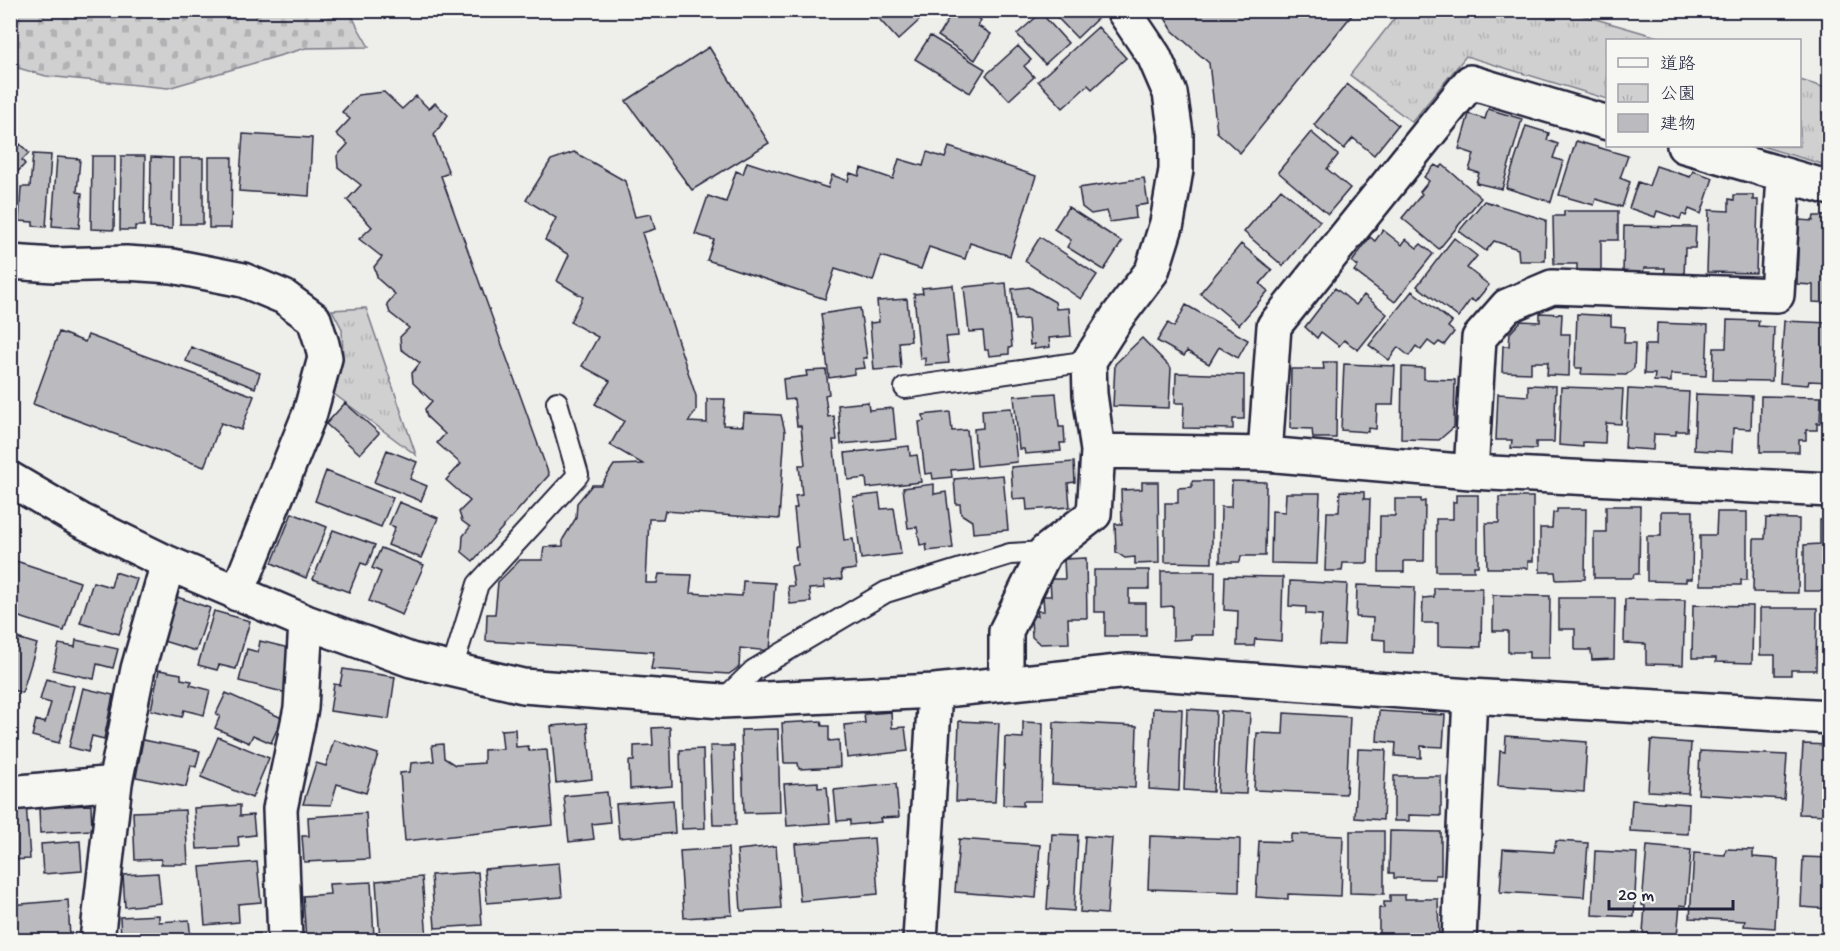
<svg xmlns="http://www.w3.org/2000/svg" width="1840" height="951" font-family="'Gochi Hand','Klee One',sans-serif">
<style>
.cemetery{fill:url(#cemetery-stones);stroke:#797986;stroke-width:1.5}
.park{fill:url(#park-tufts);stroke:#797986;stroke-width:1.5}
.building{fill:#bbbbbf;stroke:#22223b;stroke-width:1.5}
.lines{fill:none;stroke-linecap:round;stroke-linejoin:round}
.lane-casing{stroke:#22223b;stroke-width:24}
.street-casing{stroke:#22223b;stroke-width:38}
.lane{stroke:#f6f6f2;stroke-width:20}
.street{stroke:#f6f6f2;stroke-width:33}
</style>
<defs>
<pattern id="cemetery-stones" width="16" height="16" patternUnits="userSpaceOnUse" patternTransform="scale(1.5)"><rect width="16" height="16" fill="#d0d0d1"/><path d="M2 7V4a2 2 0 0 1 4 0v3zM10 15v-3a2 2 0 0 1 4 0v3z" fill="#b2b2b4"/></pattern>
<pattern id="park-tufts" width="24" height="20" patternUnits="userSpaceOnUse" patternTransform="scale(1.5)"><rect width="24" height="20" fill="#d0d0d1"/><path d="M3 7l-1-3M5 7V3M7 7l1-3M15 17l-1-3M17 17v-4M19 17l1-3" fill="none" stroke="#b2b2b4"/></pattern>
</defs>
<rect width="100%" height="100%" fill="#eeeeeb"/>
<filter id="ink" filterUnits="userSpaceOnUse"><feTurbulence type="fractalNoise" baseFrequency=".0167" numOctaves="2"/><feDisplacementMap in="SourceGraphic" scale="12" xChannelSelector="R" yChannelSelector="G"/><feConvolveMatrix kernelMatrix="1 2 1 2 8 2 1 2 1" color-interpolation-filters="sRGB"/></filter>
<g filter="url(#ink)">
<path class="cemetery" d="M10,11H350L357,26L369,47L306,48L168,88L46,76L11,66Z"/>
<path class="park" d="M1401,10L1568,11L1668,40H1608L1607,99L1466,56L1412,122L1350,75Z
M1800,80L1829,89V166L1761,146H1800Z
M366,308L416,455L334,394L343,360L342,329L332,310Z"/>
<path class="building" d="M871,10H917L923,17L898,40Z
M954,10H965L981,20L978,26L991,34L975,60L938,36Z
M1050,10H1098L1102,14L1077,38Z
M1160,10H1356L1240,153L1217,132L1209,63L1173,31Z
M1041,13L1068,43L1045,64L1017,34Z
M1098,27L1126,58L1092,89L1088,85L1063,108L1038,81Z
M930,36L985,69L970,93L915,59Z
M1018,46L1031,60L1024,66L1034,77L1009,100L986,75Z
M709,47L769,143L692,190L626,101Z
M1347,84L1398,125L1374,155L1353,138L1344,149L1314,125Z
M384,92L402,109L416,96L429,109L435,103L448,115L434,135L449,173L441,176L549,475L473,561L462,552L463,536L470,527L462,521L459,512L470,501L446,480L461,464L437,443L445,434L427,417L425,409L432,401L413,383L412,373L420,363L401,349L400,337L409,328L390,313L387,304L395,294L378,279L374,267L382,257L359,239L372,227L347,200L361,185L338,167L337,156L348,144L336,134L350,119L342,112L358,95Z
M1488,109L1522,119L1502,189L1476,183L1479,173L1469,170L1474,154L1459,149L1469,114L1485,119Z
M1526,126L1549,133L1547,140L1558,144L1553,158L1563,161L1551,202L1506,188Z
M1311,132L1338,155L1327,169L1350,188L1328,214L1278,172Z
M243,134L312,138L309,196L239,191Z
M1576,141L1628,156L1620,178L1630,182L1622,207L1596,199L1594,205L1559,195Z
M20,144L29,153L22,160L25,164L11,179L18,184L10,192V154Z
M949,147L1036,176L1010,256L970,243L965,259L929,247L921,269L881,256L873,281L835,269L825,299L707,260L714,240L695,234L708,196L726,202L736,171L743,174L747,162L828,188L832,175L848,181L850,173L859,176L861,168L893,179L899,159L923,166L927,152L945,158Z
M574,152L625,181L635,217L651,214L655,229L642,233L696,396V411L688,422L707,423V399H725L723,425L743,426L744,413L781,415L785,431L779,519L665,511L663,519H649L646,583H657L659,574L692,575L690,593L742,596L743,581L775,583L770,651L740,648L739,667L729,674L651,669L654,652L486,641L487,614H495L498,582L520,560H542L544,547L563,546V539L576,518L577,503L592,485H601L614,465L643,464L610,445L624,421L595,404L610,381L582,366L598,337L570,322L583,297L557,281L569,255L545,240L556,218L526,200L551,160Z
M33,154L51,155L46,227L33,226V222L19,221L21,187H30Z
M92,156H115L114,230L91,229Z
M121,156H145L144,226H135V230H120Z
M57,157L80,159L77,192L82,193L79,228L52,226Z
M151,157L173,158L172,229L150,228Z
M209,157H232L231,228H209Z
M180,158H203V224H180Z
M1435,165L1440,168L1443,165L1481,198L1439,249L1402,218L1422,194L1420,192L1429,181L1424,177Z
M1656,166L1690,177L1693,171L1713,178L1701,214L1689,209L1686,216L1682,214L1680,219L1657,211L1655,217L1629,208L1638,182L1649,186Z
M1144,178L1148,204L1135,206L1136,218L1110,222L1107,211L1091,214L1082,207L1079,188Z
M1281,189L1320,221L1283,266L1244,232Z
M1734,195H1753V200H1758L1756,273L1707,272L1709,210L1729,211V199L1734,200Z
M1484,201L1546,220L1545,261H1519L1518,249L1494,241L1486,251L1459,231Z
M1068,207L1122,242L1104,270L1067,247L1071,240L1054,229Z
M1564,211H1618V240H1601V270H1577V264H1554L1553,216H1564Z
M1814,216H1830V303L1813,302V285L1797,284L1799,220L1813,221Z
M1624,226L1696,227L1695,248H1685L1684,277H1664L1665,268H1644L1643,274H1623Z
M1383,230L1402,245L1406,239L1417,248L1421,244L1433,254L1395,302L1354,271L1358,266L1352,262L1370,237L1375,241Z
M1040,237L1097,275L1081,299L1025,261Z
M1454,238L1477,256L1467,268L1489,285L1475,302L1471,299L1458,317L1417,286Z
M1241,244L1272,270L1260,284L1268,291L1239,325L1200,293Z
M1006,283L1012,347L1009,348V354L989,356L988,350H985L983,331L969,332L964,287Z
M953,285L958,336L946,337L949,363L925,365V358L920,359L914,294L923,293L922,288Z
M1029,287L1055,302L1056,309L1069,308L1071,336L1049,338L1050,347L1034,349V344L1030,345L1028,319L1015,320L1012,289Z
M1335,288L1356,305L1364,295L1387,314L1358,350L1344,340L1339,346L1321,332L1317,338L1305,327Z
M1412,291L1452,322L1448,327L1454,332L1444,345L1439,342L1435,346L1428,341L1421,350L1416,346L1409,356L1398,347L1389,360L1369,345Z
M907,299L911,341L899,342L901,368L874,370L870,323L879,322L877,301Z
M1186,305L1248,340L1238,358L1219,347L1209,364L1187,351L1184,356L1157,341L1168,323L1174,327Z
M860,308L867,358H863L865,368L854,369V374L829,378L821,314Z
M1540,313L1562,314L1561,334H1570L1569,376L1547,375L1548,362H1531V373L1502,372L1503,346H1509L1510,333L1521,321L1540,322Z
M1577,314L1611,316V326L1625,327L1624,343H1635L1634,368L1626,375L1581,374L1582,368H1575Z
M1727,320L1759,321L1758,326L1774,327L1772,381L1713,380L1714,348H1726Z
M1784,321L1830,323V382L1809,381L1808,385L1780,383Z
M1657,323L1708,325L1706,376L1671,374V382L1654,381L1655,374H1644L1645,345H1656Z
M59,332L85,342L88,335L254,396L241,430L221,423L204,467L33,404Z
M1142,338L1171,368L1169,408L1113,406L1115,364Z
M191,347L260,373L255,388L186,361Z
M1323,362H1337L1336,438H1313L1312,429L1290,428L1291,369H1324Z
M1344,364L1395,366L1393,405H1377L1376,429L1368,428V432L1341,430Z
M1402,367L1424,368V379L1455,380L1454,427L1439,440L1401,439Z
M826,370L829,394L825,395L828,417L834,416L837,440H833L844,540L853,539L856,569L841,571L842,579L824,581L825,588L809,589L811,602L790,604L788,586H794L791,566L797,565L795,547H798L794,508H797L795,496L802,495L799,465H805L801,426H797L794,399L785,400L783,379L807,376L806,371Z
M1176,373L1244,375V419H1233V429L1183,428L1184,403H1175Z
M1528,385L1556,386L1554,442H1536V449L1511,448L1512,440H1496L1498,394L1528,396Z
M1561,387L1623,389L1621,424L1606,423L1605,443L1583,442V447L1559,445Z
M1628,389L1689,392L1687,431H1676V435L1654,434L1653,450L1625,448Z
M1056,393L1059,427H1064L1065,443H1060L1061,451L1025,454L1024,449H1019L1014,396Z
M1696,394L1752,396L1751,429L1733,428L1732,452L1694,450Z
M1761,396L1821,397L1820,423H1817V430H1806V440H1799V452H1760Z
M868,402L869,410L893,408L896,439L841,444L838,405Z
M1828,402H1830V458L1826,457Z
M345,403L379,433L360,454L326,424Z
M1011,408L1017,462L977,466L974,429L983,428L982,410Z
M950,412L952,431L967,430L971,468L951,470L952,477L933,479L932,473L925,474L919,422L924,421L923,415Z
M909,446L910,456L917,455L921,482L867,488L866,478L848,480L845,453Z
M387,450L417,462L410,479L427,486L421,501L374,482Z
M1074,462L1075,482L1068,483L1070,507L1027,510L1026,498L1013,499L1011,467Z
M326,471L393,498L381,527L315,501Z
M1003,475L1008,530L973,533L972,521L961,514L960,504H956L954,479Z
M1192,481H1212V563L1165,562V503H1178V488L1192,487Z
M1232,481L1266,482L1265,556H1241L1240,562H1220L1221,507H1231Z
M1142,482H1158L1159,563L1135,564V557L1125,558L1116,552L1115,524H1122L1121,490L1142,489Z
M934,484V494L946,492L953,548L927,551L926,544L920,545L917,527L908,528L903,488Z
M1340,491L1364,492V499H1370L1368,563H1343L1342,571H1325L1327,512H1339Z
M1286,493H1320L1317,564L1271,563L1272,511L1285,512Z
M879,494L881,509L894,508L901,554L861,559L853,497Z
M1456,495H1478V566H1474V571H1436V519H1453V502H1456Z
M1499,497H1533V561H1528V568H1487L1486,523H1499Z
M1395,499H1421V502L1425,501L1424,561H1404V572H1379L1380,516H1395Z
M399,502L438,518L421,558L388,545L395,527L389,525Z
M1606,506H1640L1639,574H1634L1633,578H1594V532H1606Z
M1557,509H1586L1585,579L1556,580L1555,572H1540V528H1552L1553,513L1557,512Z
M1661,511H1693L1692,579H1686V582L1647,581V536H1661Z
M1717,512H1747V580H1741V585H1700V535H1716Z
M292,513L327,527L306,578L272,563Z
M1766,518L1799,519L1798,593L1753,592L1754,539H1765Z
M1830,519V591H1804V545L1820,544V520Z
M333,530L375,545L367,565L361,563L349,592L313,579Z
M381,548L424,565L402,615L369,601L381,572L372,568Z
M1086,558L1087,618H1068L1069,643L1040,644L1032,637L1031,616H1038L1037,611H1044L1043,596H1051L1050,579H1065L1064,559Z
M10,559L80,582L64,631L10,614Z
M1094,570H1149V589H1129V603H1146V636H1105V612H1094Z
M1161,571H1215L1214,635H1191V639L1173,640V606L1161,607Z
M115,572L137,579L119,634L80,623L93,582L111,587Z
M1225,576L1283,577L1281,641L1255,639L1254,646H1237L1238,611L1224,610Z
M1290,581L1347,584L1344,645L1320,644L1322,615L1306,614V607L1289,606Z
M1357,585L1415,587L1413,653L1385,652V640L1372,639L1373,618L1356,617Z
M1434,588H1482L1481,647L1438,646V623H1422L1423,598L1434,597Z
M1493,595L1550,596L1549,658H1529V652H1508V631H1493Z
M174,596L210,608L196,651L160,640Z
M1559,598H1615L1614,659L1592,660L1591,650H1575V629H1559Z
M1625,599L1685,600L1683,665L1646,664V644L1624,643Z
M1693,605L1753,606L1752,663L1716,662V658H1692Z
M1760,608H1817L1816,670H1791V675H1775V655H1760Z
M214,611L250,621L236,669L219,665L217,670L198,665Z
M1827,615H1830V655H1827Z
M10,636L37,644L22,693L10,689Z
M76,640L118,649L113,668L97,664L94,679L53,670L59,644L75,647Z
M260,641L289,648L287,656L296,658L287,693L239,681L247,649L258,652Z
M343,669L395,677L389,719L330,711L334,684L340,685Z
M159,670L181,674V679L192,681L190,685L210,690L204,715L184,710L182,717L151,710Z
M46,679L74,686L59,743L32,736L36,720L45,723L51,703L40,700Z
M83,688L113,695L104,739L92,736L88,752L69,747Z
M226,693L282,718L271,743L253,735L249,743L215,728L220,716L216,714Z
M1153,708L1182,709L1179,791L1149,789Z
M1187,709L1216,711L1213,792L1184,790Z
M1221,711L1250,713L1246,794L1217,793Z
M1379,711L1445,715L1443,747L1421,746V758L1395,756L1396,743L1377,741Z
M891,712L892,728L905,727L908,751L847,758L844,725L865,723L864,714Z
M1284,713L1350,717L1346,794L1254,790L1257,733L1283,734Z
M821,721L822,726H829V741L839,740L840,767L799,769L798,763H784L782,723Z
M959,721L999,723L995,802L956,801Z
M1023,722L1043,723L1041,801H1023V806L1003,805L1005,737L1023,738Z
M1054,722L1137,726L1135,788L1052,784Z
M587,723L592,779L556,783L551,726Z
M670,727L672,786L630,789L629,761H634V746L653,745L652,728Z
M515,729L516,747L528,746L529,751L547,750L553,825L405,841L400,773L410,772L411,763L434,761L432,745L443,744L444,758L455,765L484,763V750L503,749L501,730Z
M778,729L780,812L744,813L741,730Z
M1506,736L1587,742L1584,792L1498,786L1500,751L1505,752Z
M218,737L269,758L252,798L201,777Z
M143,740L200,751L196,767L191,765L186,787L136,777Z
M334,740L378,754L366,793L337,784L331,805L303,804L316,763L326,766Z
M1651,740L1691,743L1688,793L1648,791Z
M1803,744L1830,745V815L1799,814Z
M710,746H734L736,825H713Z
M703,749L705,828L682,829L680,750Z
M1358,749L1386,750L1383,820L1355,818Z
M1700,751L1787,755L1784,799L1698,794Z
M1394,776H1441V816L1409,815V821H1394Z
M818,782V788L827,787L830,823L787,826L784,784Z
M896,784L899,817L880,818L881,822L850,825V820L837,821L834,790Z
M607,792L610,822L592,824L594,839L569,842L564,796Z
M673,800L675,833L619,838L616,804Z
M1632,800L1689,804L1688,834L1630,831Z
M26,803L30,859L10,860V804Z
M91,805L92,830L40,833L39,807Z
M240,805V816L253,815L255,835L238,837L239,847L197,849L194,808Z
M185,810L188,864H161V859L135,860L133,812Z
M366,813L369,859L304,862L302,836H309L308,817Z
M1350,831H1384V894L1350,893Z
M1390,831L1441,832V875H1435V879L1394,878V873H1389Z
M1052,834L1078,835L1074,911L1047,909Z
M1291,834L1343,836L1341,896L1288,894V899L1256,897L1259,841L1291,842Z
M1085,836L1112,838L1107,914L1080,912Z
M1150,836L1240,839L1239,892L1148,889Z
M874,838L878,894L800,901L795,844Z
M959,839L1040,845L1036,898L955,892Z
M80,841L82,871L43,874L41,844Z
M1556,841L1588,843L1584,897L1500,892L1503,849L1554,852Z
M776,846L781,908L741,911L737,850Z
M1647,846L1691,850L1686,906L1680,905L1677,936L1643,933L1645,906L1642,905Z
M728,848L732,915L684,918L680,851Z
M1726,849L1753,850V857L1778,859L1775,928L1744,926L1745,921L1690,918L1694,853L1725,855Z
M1595,851L1637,853L1634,917L1592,915Z
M1803,857L1830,858V909L1801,907Z
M257,862L261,902L238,904L239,922L205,925L200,867Z
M559,863L562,897L487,903L484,869Z
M478,872L482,925L435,928L431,875Z
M158,873L161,903L125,907L123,875Z
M422,877L427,939L380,940L376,881Z
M371,882L374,938L344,940H306L303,896L330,894L329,884Z
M1390,895H1405V899H1438L1439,937H1418V940H1394V937H1379V908H1384V902H1390Z
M68,900L70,938L10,940V905Z
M159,915V922L189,920L191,940H121L120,917Z
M263,934V940H205V935Z"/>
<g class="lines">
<g class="lane-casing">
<path id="lane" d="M905,388L1089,361
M452,669L478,584L578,475L557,402
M722,701L754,670L886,592L1010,554L1045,552"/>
</g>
<g class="street-casing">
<path id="street" d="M1684,146L1830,188
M10,262L54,265L126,263L172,266L243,280L284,297L314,319L322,344L325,358L310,413L237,594
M1098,451L1265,454L1471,472L1830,490
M1265,454L1274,326L1470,82L1608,123
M1471,472L1479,338L1507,306L1552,287L1777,295L1784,175
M10,479L80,520L168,563L306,622L411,660L523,686L722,701L935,691L1128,671L1470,696L1830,717
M1006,683V631L1045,552L1094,514L1098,451L1090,394L1089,361L1118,316L1152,271L1167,223L1176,170V134L1170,93L1154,56L1123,10
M10,793L115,783
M97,940L115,783L138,669L168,563
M285,940L280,809L301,708L306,622
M920,940L935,691
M1459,940L1470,696"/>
</g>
<use href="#lane" class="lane"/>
<use href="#street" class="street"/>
</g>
</g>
<rect width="1840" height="951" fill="none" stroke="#f6f6f2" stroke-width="36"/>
<rect x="18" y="18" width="1804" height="915" fill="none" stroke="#22223b" stroke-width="2" filter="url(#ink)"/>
<rect x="1606" y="39" width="195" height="108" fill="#f6f6f2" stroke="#a1a1a9" stroke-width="1.5"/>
<rect x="1618" y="58" width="30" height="9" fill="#f6f6f2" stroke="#a1a1a9" stroke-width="1.5"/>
<text x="1660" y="69" font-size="18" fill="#22223b">道路</text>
<rect x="1618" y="84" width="30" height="18" fill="url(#park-tufts)" stroke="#a1a1a9" stroke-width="1.5"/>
<text x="1660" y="99" font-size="18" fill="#22223b">公園</text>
<rect x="1618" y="114" width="30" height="18" fill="#bbbbbf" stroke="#a1a1a9" stroke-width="1.5"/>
<text x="1660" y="129" font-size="18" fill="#22223b">建物</text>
<path d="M1609 900v9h124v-9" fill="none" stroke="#22223b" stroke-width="3"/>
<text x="1618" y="900" font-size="18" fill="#22223b" stroke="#f6f6f2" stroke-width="4.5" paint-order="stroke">20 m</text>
</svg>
